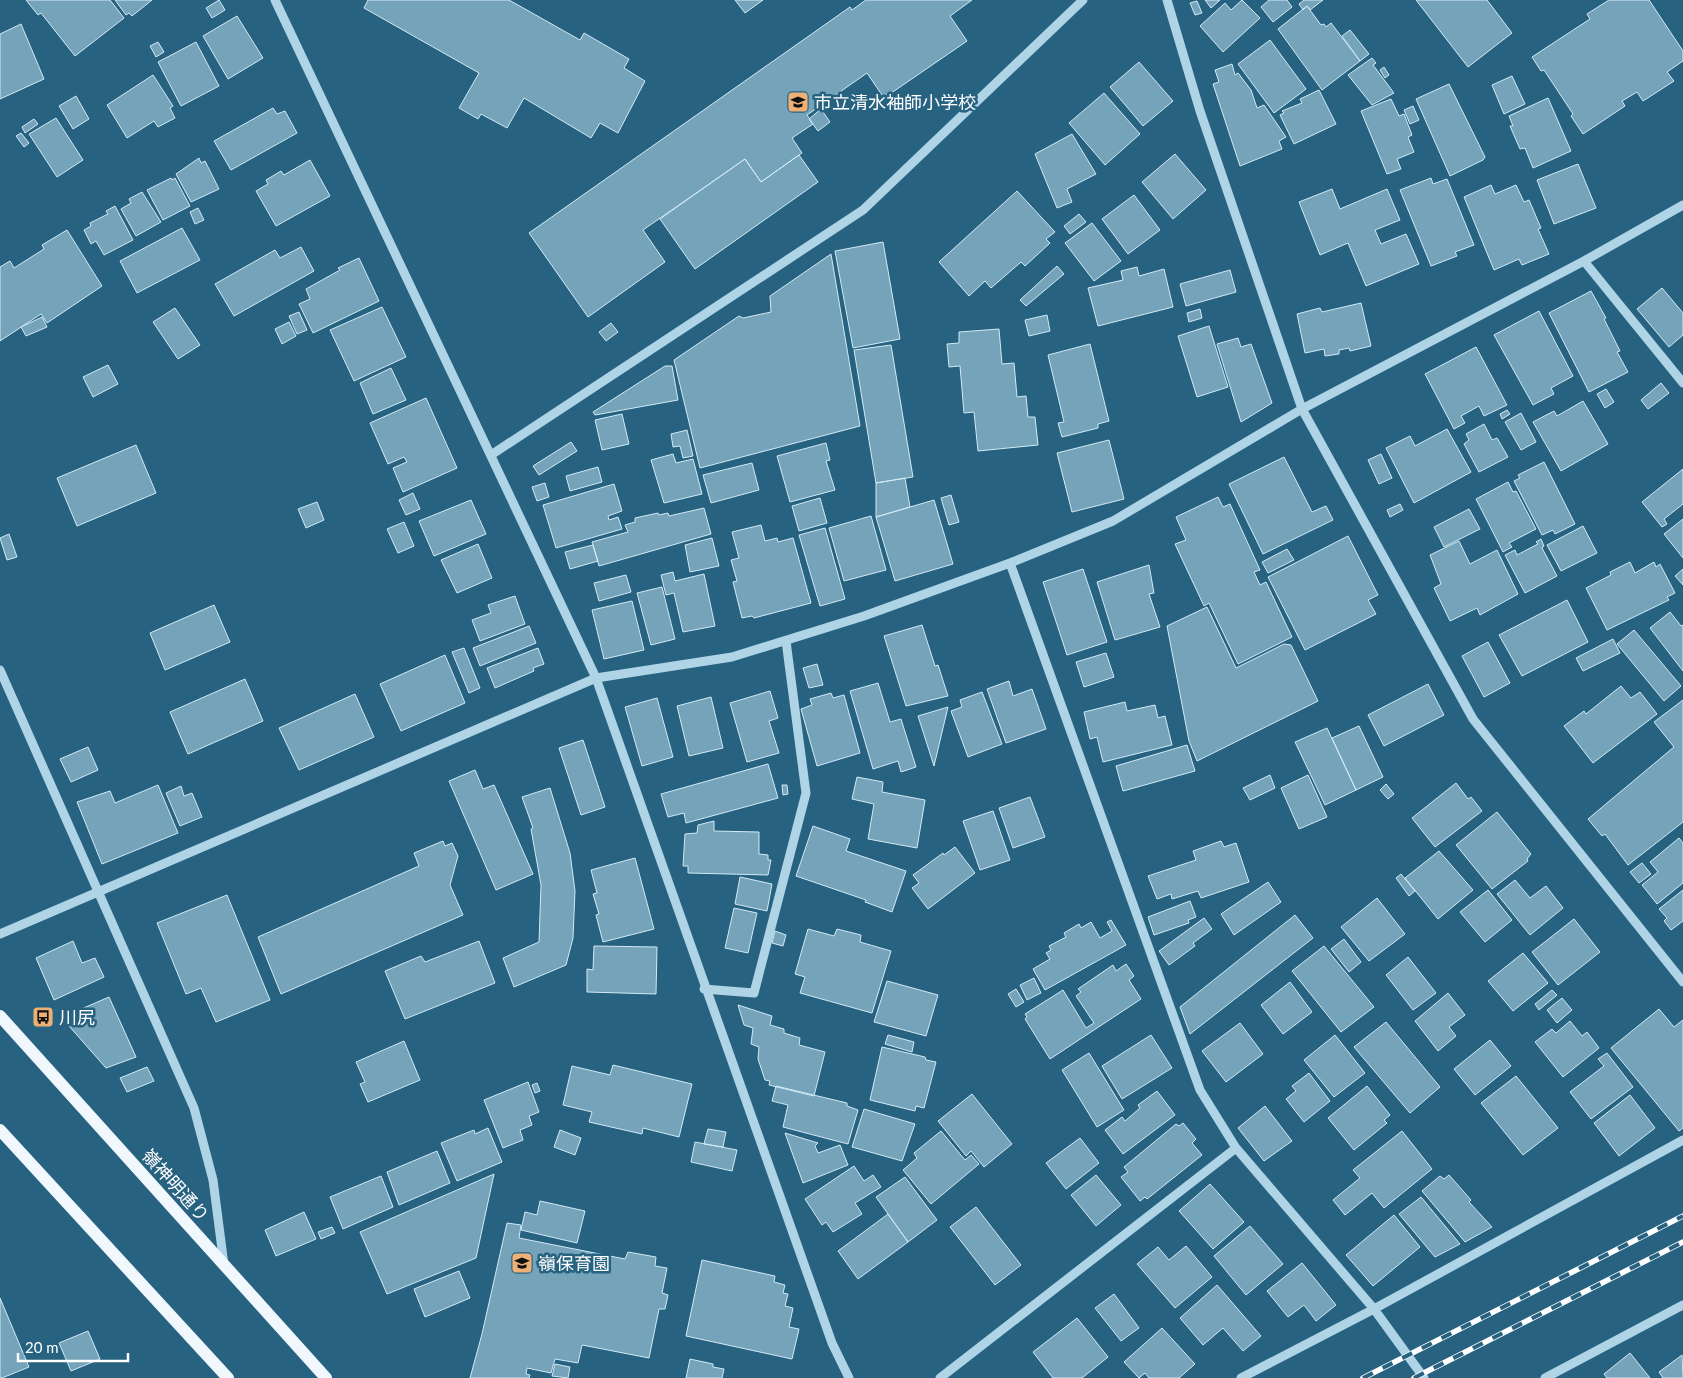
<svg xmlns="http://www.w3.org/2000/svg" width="1683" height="1378" font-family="Lato,'Noto Sans JP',sans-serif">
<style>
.building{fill:#74a3ba;stroke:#d2eaf5}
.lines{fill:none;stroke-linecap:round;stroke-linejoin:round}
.minor{stroke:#afd4e6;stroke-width:9}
.major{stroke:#f0f8fd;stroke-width:12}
.rail-casing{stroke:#fff;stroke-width:5.5}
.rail{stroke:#276281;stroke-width:4;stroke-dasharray:11;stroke-linecap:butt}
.labels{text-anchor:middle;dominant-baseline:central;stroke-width:5;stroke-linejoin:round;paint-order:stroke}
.poi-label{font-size:18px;fill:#fff;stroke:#276281;text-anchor:start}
.street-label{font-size:18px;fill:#fff;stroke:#276281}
</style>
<rect width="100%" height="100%" fill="#276281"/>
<path class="building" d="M26,0H110L124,18L75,56L41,13L38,15Z
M115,0H152L132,16L129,13L126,15Z
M219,0L225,10L212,18L206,8Z
M368,0H509L580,40L584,33L629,59L624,68L645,81L618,133L600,123L591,138L524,98L507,128L481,114L478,119L459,108L479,73L364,8Z
M735,0H763L745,13Z
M866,0H972L950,16L967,41L884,98L867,73L807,115L813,124L792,138L802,153L799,155L761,182L745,159L643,230L665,262L588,317L529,233L850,7L852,10Z
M1205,0H1220L1211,8Z
M1242,0L1260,18L1223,52L1200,26L1225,3L1231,10Z
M1269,0H1287L1292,7L1273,22L1261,7Z
M1304,0H1323L1310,10L1307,6L1303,10L1299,4Z
M1416,0H1487L1512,33L1468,67Z
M1609,0H1649L1683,51V61L1667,72L1674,81L1643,101L1637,92L1622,101L1625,106L1583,134L1571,116L1573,114L1544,70L1541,71L1532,57L1590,19L1587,14Z
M1197,1L1202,13L1195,15L1190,3Z
M1307,6L1321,25L1324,24L1326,27L1331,23L1360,61L1322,90L1278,29Z
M237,16L263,58L228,79L203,36Z
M21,24L44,79L0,99V34Z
M1350,30L1369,54L1360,61L1342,36Z
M1270,40L1306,89L1274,113L1238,64Z
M158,42L164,52L156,57L150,46Z
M196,42L219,86L181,106L158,62Z
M1372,58L1376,63L1373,65L1394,93L1372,105L1348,75Z
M1139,62L1173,101L1143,126L1110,87Z
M1232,64L1235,75L1238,73L1251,90L1257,108L1264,105L1286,137L1279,141L1282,149L1240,166L1213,84L1219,82L1215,70Z
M1384,67L1389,75L1385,78L1380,70Z
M153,75L173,106L170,108L175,118L158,127L154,121L127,138L107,105Z
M1512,76L1525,104L1504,114L1492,85Z
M1449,84L1485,157L1483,160L1450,176L1416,99Z
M1319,90L1336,124L1294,144L1280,115L1284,113L1282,111L1302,103L1300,99Z
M1104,93L1140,134L1105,165L1069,123Z
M76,96L89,119L73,129L59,106Z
M1548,98L1571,151L1533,168L1525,148L1520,149L1510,126H1513L1509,116Z
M1391,99L1399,116L1404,114L1412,135L1408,137L1414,152L1397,159L1401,169L1387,174L1361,111Z
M1413,106L1419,120L1410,124L1404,110Z
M273,108L277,114L285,111L297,133L231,170L214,141Z
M821,109L830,122L818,131L809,119Z
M56,118L83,160L57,177L29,134Z
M34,119L38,124L25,133L22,127Z
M21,133L29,143L24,147L16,136Z
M1072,134L1096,174L1067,189L1072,202L1057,208L1035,154Z
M1175,154L1206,190L1173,219L1142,182Z
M799,155L818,182L695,269L660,219L745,159L761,182Z
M199,158L201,163L205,161L219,189L191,202L176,174Z
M310,160L330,196L276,226L256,191L268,184L266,180L281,171L284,175Z
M1578,164L1596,208L1554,224L1537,180Z
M171,178L172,180L175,178L190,206L163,220L147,190Z
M1431,178L1433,184L1447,179L1474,245L1455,252L1457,256L1431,266L1400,190Z
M1491,185L1495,194L1516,185L1524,202L1529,200L1541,228L1538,229L1549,254L1522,265L1519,259L1494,270L1464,197Z
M1332,189L1340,209L1387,189L1400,220L1375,230L1381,244L1406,234L1419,264L1366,286L1348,243L1320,255L1299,202Z
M1017,191L1055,232L1046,239L1050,243L1025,266L1021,262L991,288L985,281L969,296L939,262Z
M142,192L161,222L136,236L121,209L131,203L129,199Z
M1134,195L1160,230L1128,254L1102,219Z
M115,206L133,240L104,255L96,241L91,244L84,230L91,226L90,223L108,214L106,211Z
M198,208L204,220L195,224L190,212Z
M1079,214L1086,222L1070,234L1064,226Z
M1092,223L1121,261L1094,281L1065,243Z
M182,228L200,260L137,293L120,261Z
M67,230L102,286L47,323L41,314L0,341V267L10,261L14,268L44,249L42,245Z
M883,242L900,339L853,348L835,251Z
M301,247L314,271L234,316L215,284L275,250L280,258Z
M831,254L860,426L700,468L674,360L739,316L743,318L771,312L770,296Z
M359,258L379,301L313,333L299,304L310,299L306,289L340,270L338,268Z
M1057,266L1064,274L1026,306L1020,300Z
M1137,267L1139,276L1164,269L1173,307L1098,326L1088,288L1123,280L1121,271Z
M1230,270L1236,292L1186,306L1180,284Z
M1662,288L1683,313V335L1669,347L1637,309Z
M1591,291L1606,318L1604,319L1620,351L1617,352L1628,372L1589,392L1549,313Z
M1361,303L1371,346L1350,351L1349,348L1339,350V354L1325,356L1324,349L1305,353L1297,314L1320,308L1322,312Z
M382,307L406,357L354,381L330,330Z
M175,308L200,345L178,359L153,322Z
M1200,309L1202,318L1189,322L1187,313Z
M1539,311L1573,376L1551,388L1554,394L1533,405L1494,335Z
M299,312L307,330L297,334L289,316Z
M1047,315L1050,331L1029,336L1025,320Z
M42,317L47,327L26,336L21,327Z
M289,322L296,336L282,344L275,329Z
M611,323L618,332L606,341L599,332Z
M1209,326L1228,387L1197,397L1178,336Z
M999,329L1002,364L1014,363L1017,397L1026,396L1028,417H1035L1038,445L978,451L974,412L964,413L960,366L949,367L947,344L959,343V332Z
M1238,338L1241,347L1251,344L1272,403L1241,422L1217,344Z
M1090,344L1109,421L1098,424V428L1062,437L1058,423L1064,422L1048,355Z
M891,345L913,477L876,483L854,350Z
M1476,347L1507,405L1484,416L1479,406L1461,416L1465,423L1454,429L1425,374Z
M108,365L118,384L93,397L83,377Z
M665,366H672L678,400L595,415L593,412Z
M391,368L406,400L373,414L360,383Z
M1661,383L1669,393L1648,409L1641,400Z
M1606,389L1614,402L1605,408L1597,394Z
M426,398L457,468L403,492L393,468L407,462L404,457L388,464L370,423Z
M1583,401L1608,444L1561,471L1533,422L1554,411L1557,416Z
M1507,410L1510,414L1502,419L1500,414Z
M1521,413L1536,442L1521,450L1505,422Z
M622,414L629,444L602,450L595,420Z
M1484,424L1492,440L1497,438L1508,457L1479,472L1464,444L1469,440L1466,434Z
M1447,429L1471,472L1414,503L1386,448L1410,436L1415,446Z
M687,430L693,456L683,458L680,446L673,447L671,434Z
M1109,440L1124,499L1072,512L1057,453Z
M571,442L577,451L539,475L533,466Z
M826,443L830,460L826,461L835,490L790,502L777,456Z
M136,445L156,493L77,526L57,478Z
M673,454L676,463L693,459L702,494L664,503L651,460Z
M1381,454L1392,478L1379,484L1368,460Z
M1284,457L1312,512L1326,506L1333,520L1263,554L1229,484Z
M1544,462L1575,524L1555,534L1553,530L1542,535L1514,481L1520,478L1518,475Z
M752,463L759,490L711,503L703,475Z
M598,467L602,482L570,491L566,476Z
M1683,469V504L1664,519L1667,524L1662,527L1642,502Z
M905,478L910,507L876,517V483Z
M1508,482L1513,492L1516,491L1536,529L1509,543L1512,547L1503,552L1476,499Z
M545,483L549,497L537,501L532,487Z
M614,484L622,511L608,516L609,520L618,517L622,529L556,548L543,505Z
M413,493L420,509L406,515L399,500Z
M951,495L959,522L949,525L941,498Z
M1218,497L1223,507L1230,504L1260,570L1254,572L1260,585L1266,582L1292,637L1238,664L1209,603L1204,606L1175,544L1186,540L1176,517Z
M820,498L827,523L799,531L792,506Z
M471,500L486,534L434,556L419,521Z
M934,500L953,564L895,581L876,517Z
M317,502L324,520L306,528L298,509Z
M1400,504L1403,510L1390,517L1387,510Z
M704,508L711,534L599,566L592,542L628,532L625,525L635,522V518L658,513L659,515L668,513L669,516Z
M1469,509L1480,529L1444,547L1434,527Z
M871,516L886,570L844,581L829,528Z
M1683,519V558L1664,534Z
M404,522L414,546L398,553L387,529Z
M761,525L765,541L777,538L778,542L793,538L811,603L754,618L752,616L742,618L733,582L737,581L731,560L739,558L732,532Z
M1583,526L1597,553L1561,571L1547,545Z
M825,528L845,599L820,606L799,535Z
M9,534L17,557L7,560L0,538Z
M1348,536L1378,595L1368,600L1376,614L1305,650L1268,577Z
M712,538L719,566L690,572L685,545Z
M1541,539L1544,546L1542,548L1557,576L1525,593L1505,555L1515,550L1517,555L1538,544L1536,542Z
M1459,541L1470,564L1497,550L1518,594L1480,615L1477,608L1450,621L1434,588L1441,584L1430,555Z
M478,544L492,578L457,593L441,560Z
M593,545L598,561L570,569L565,552Z
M1287,549L1294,560L1268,573L1262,562Z
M1630,562L1635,573L1654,562L1656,567L1660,564L1675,593L1667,597L1669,600L1607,630L1586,588L1611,575L1610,572Z
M1149,565L1154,593L1149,594L1160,627L1115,640L1097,582Z
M1083,569L1107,642L1067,655L1043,582Z
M1683,569V585L1675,576Z
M673,572L675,581L704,574L715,626L683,632L674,593L666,595L661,575Z
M626,575L631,592L599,601L594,583Z
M662,587L675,639L651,645L637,593Z
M515,596L525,624L480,641L472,620L491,613L488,605Z
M1567,600L1588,642L1522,676L1499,635Z
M632,601L644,650L604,659L592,610Z
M214,605L230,642L165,670L150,633Z
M1207,607L1236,668L1284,644L1291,645L1318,701L1197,761L1189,741L1167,626Z
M1670,612L1681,626L1683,625V671L1650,628Z
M922,625L935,666L938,665L948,696L906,706L884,636Z
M529,626L536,643L480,666L473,648Z
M1634,630L1681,686L1664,701L1617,644Z
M1613,639L1620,653L1583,671L1576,658Z
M1488,642L1510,683L1484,697L1462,656Z
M464,648L480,688L469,693L452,652Z
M538,648L544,664L533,668L534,671L495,688L487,668Z
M1106,653L1114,677L1084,687L1076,662Z
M445,655L465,703L401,731L380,684Z
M817,664L823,685L809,688L803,668Z
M245,679L263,721L188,754L170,712Z
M1009,681L1013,696L1032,689L1046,729L1006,743L987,689Z
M878,683L890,722L901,719L916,767L901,772L898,761L873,769L850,691Z
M1428,684L1444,715L1384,746L1368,715Z
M1621,686L1631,698L1640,692L1657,714L1593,763L1564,726L1584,711L1586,714Z
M770,691L778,718L769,721L779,753L747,762L730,703Z
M982,692L1002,744L968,757L951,711L962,707L960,700Z
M831,693L833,698L844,695L860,753L817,766L801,709L812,705L810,699Z
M355,694L374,737L299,770L279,728Z
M711,697L723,748L689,756L677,706Z
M657,698L673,757L642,766L625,707Z
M1683,700V822L1628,865L1605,834L1602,836L1588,819L1674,747L1654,722Z
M1125,702L1127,711L1155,705L1158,718L1165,716L1172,745L1103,762L1097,737L1090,739L1084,712Z
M948,707L934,766L918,716Z
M1359,726L1383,777L1356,790L1332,738Z
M1327,728L1356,790L1325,805L1295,742Z
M583,740L605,807L581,815L559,748Z
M1187,745L1195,771L1123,791L1116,766Z
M88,747L98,770L71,782L60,759Z
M768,764L778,798L686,823L684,813L668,817L661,794Z
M475,770L483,789L494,785L533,874L496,890L449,781Z
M1270,775L1275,788L1250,800L1243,788Z
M1308,775L1327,817L1299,829L1281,788Z
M857,777L883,782L882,792L925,800L917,848L868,839L874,804L852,799Z
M1456,783L1468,799L1471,797L1482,811L1435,847L1412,818Z
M1386,784L1394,794L1388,799L1380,790Z
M158,785L178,833L102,864L77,802L110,791L115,803Z
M782,785H787L788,794L783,795Z
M181,786L184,796L192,793L202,817L180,826L166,793Z
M550,788L570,853L575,891L573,938L566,965L514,987L503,958L539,942L541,885L531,829L533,828L522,797Z
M1030,797L1045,837L1013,848L999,808Z
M993,811L1010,860L980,870L963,821Z
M1497,812L1531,854L1527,859L1528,861L1492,889L1456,845Z
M714,821V831L759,832V854L768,855V860H771L768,875L688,873V866H683L685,834L697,833L698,825Z
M813,826L850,839L846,851L906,871L892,912L865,902L866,900L796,876Z
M1679,838L1683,843V883L1657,904L1642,885L1658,872L1650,862Z
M443,841L445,846L452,843L458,856L450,885L463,915L281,994L258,937L419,866L414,853Z
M1221,841L1224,847L1236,843L1249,882L1201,898L1198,891L1172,899L1171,894L1157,899L1148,876L1196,860L1193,851Z
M955,847L975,873L928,909L912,888L919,883L913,875L943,853L944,855Z
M1439,851L1473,890L1438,919L1405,878Z
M635,858L654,929L603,942L596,915L599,914L593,894L597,893L591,870Z
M1642,863L1651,874L1639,883L1630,872Z
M1401,874L1415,891L1409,896L1396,878Z
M740,877L772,884L767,911L735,904Z
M1515,880L1530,898L1546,886L1563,908L1530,935L1497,894Z
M1268,882L1281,902L1234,935L1221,914Z
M1488,890L1512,920L1485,942L1460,912Z
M1683,890V921L1671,930L1664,921L1667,918L1659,909Z
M227,895L270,1000L216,1022L201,988L186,994L157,923Z
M1377,898L1405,934L1369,961L1341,927Z
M1190,901L1196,917L1188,920L1189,923L1154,935L1148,917Z
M734,908L757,913L748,953L725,948Z
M1295,915L1313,938L1190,1034L1180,1007Z
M1204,918L1212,929L1193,943L1195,946L1169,965L1159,951Z
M1574,919L1600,952L1558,985L1532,952Z
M1111,920L1126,945L1045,990L1033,969L1050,959L1046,953L1051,950L1049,946L1066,937L1064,933L1079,924L1081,928L1091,922L1100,938L1112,931L1107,922Z
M808,929L834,936L837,929L861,935L860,942L891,951L872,1013L800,993L805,977L795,974Z
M775,931L786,935L783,946L772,943Z
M1344,939L1361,962L1349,972L1331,949Z
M73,941L82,963L95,958L104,977L54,1000L36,958Z
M479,941L495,983L405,1019L385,971L421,956L425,962Z
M594,946L657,947L656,994L587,992V969L593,970Z
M1324,946L1374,1007L1341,1032L1292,971Z
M1523,953L1548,983L1513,1011L1488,981Z
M1408,957L1436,993L1413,1010L1386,975Z
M1126,964L1134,976L1129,980L1141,999L1050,1059L1025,1019L1027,1017L1025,1014L1063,990L1086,1028L1094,1023L1076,996L1081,992L1078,989L1113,965L1116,971Z
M1034,978L1041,993L1027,1000L1020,985Z
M887,981L938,995L926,1036L874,1022Z
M1290,982L1312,1012L1283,1034L1261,1005Z
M1016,989L1024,1002L1016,1007L1008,994Z
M1552,990L1557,995L1539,1010L1535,1004Z
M1448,993L1465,1015L1449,1027L1456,1036L1438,1051L1415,1021Z
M109,997L136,1057L106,1068L69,1026L83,1019L79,1010Z
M1562,998L1572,1010L1557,1023L1547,1010Z
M738,1005L772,1016L770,1025L784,1029V1033L800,1038L799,1045L825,1052L814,1096L769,1085L770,1081L765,1080L758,1059L759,1047L751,1044L753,1028L744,1025Z
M1659,1009L1674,1027L1683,1020V1128L1679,1131L1611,1048Z
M1570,1021L1582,1036L1587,1032L1599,1048L1563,1077L1535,1042L1552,1029L1556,1033Z
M1386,1022L1440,1087L1410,1113L1354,1047Z
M1240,1023L1263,1054L1226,1082L1202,1051Z
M888,1035L914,1042L912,1052L885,1044Z
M1151,1035L1172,1068L1122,1099L1102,1066Z
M1335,1035L1365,1073L1334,1097L1304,1060Z
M1490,1040L1511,1066L1475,1095L1454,1069Z
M404,1041L420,1080L368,1102L360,1084L365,1082L356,1062Z
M882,1047L925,1057L926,1060L936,1062L924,1108L916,1106L915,1111L870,1100Z
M1089,1053L1124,1110L1097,1127L1062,1070Z
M1607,1053L1633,1087L1591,1119L1570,1092L1604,1066L1598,1059Z
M613,1065L692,1084L679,1137L643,1128L642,1134L589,1122L592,1112L563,1105L572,1066L610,1075Z
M147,1067L154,1081L127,1092L120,1078Z
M1309,1073L1330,1101L1304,1122L1286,1099L1296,1091L1292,1086Z
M1516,1076L1558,1128L1523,1155L1481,1103Z
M528,1082L539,1112L529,1116L532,1125L520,1130L523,1140L503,1148L484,1100Z
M537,1083L540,1091L535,1093L532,1085Z
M776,1086L847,1103V1106L858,1110L848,1144L783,1127L788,1105L772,1101Z
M1367,1086L1390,1115L1384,1120L1387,1123L1354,1150L1328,1118Z
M1157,1091L1175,1115L1123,1154L1105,1130L1122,1117L1125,1121L1140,1108L1138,1105Z
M972,1094L1012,1144L984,1167L971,1151L966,1156L938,1121Z
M1630,1095L1655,1128L1619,1156L1594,1123Z
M1265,1106L1292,1141L1264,1161L1238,1128Z
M864,1109L915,1124L902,1161L852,1147Z
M1183,1123L1196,1139L1192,1143L1202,1155L1147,1199L1145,1197L1140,1201L1121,1177L1128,1172L1124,1167L1176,1124L1179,1126Z
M488,1128L502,1162L457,1181L441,1143L474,1130L475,1134Z
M708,1129L726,1132L723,1147L704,1144Z
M560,1130L581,1138L575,1155L554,1147Z
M941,1131L965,1160L971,1155L979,1164L931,1204L903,1170L917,1158L914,1153Z
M1402,1131L1432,1169L1384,1208L1372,1193L1345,1215L1333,1200L1360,1178L1353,1170Z
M785,1133L818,1143L815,1146L818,1153L840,1145L848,1165L803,1183Z
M1080,1138L1099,1163L1066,1189L1046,1163Z
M695,1142L737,1150L732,1171L691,1162Z
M437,1151L450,1183L399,1205L387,1172Z
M854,1166L864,1181L873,1175L881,1187L855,1203L862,1214L833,1232L826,1222L822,1225L805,1199Z
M494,1174L476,1258L387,1294L360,1232Z
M1096,1175L1121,1205L1096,1226L1071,1195Z
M1449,1175L1471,1200L1469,1202L1492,1227L1465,1242L1422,1191L1440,1176L1444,1179Z
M381,1176L393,1207L343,1229L330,1197Z
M905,1177L937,1220L908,1242L876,1197Z
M1210,1184L1244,1222L1213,1249L1179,1211Z
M1421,1197L1460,1244L1435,1257L1399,1214Z
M540,1201L585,1211L577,1243L521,1230L525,1212L537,1215Z
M976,1207L1021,1265L995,1285L950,1227Z
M304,1212L316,1239L276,1256L265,1230Z
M888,1214L908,1242L858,1279L838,1251Z
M1394,1215L1420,1247L1373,1286L1346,1255Z
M507,1223L521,1225L519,1238L625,1259L628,1252L656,1257L655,1266L667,1268L662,1293L668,1295L665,1309H659L649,1358L582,1345L578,1363L555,1359L551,1373L527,1368L526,1374L530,1375L529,1378H470L482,1334Z
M1250,1226L1283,1264L1246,1295L1214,1256Z
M332,1227L335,1233L321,1239L318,1232Z
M1186,1246L1212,1277L1175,1308L1137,1264L1158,1247L1169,1260Z
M702,1260L775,1276L774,1282L785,1285L783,1293L788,1294L785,1306L793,1308L789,1327L799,1329L792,1359L686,1336Z
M1302,1263L1336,1305L1316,1321L1304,1305L1288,1317L1267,1291Z
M459,1271L470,1298L425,1317L414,1289Z
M1217,1285L1261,1336L1243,1351L1223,1328L1203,1345L1180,1318Z
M1114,1294L1139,1328L1121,1341L1095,1308Z
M0,1298L29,1367L2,1378H0Z
M1077,1318L1108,1357L1082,1378H1053L1033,1352Z
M1162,1328L1195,1364L1179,1378H1149L1145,1373L1139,1378L1124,1362Z
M88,1331L100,1359L71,1371L59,1343Z
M1630,1353L1650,1378H1607L1604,1374Z
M1682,1355L1683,1378H1663L1659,1372Z
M690,1359L713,1364V1367L724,1369L722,1378H686Z
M555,1364L570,1367L568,1378L552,1376Z"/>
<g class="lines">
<path class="minor" d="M275,0L596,678L832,1343L849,1378
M1167,0L1200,111L1302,409L1473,719L1683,982
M1584,261L1683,383
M491,455L863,210L1083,0
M1010,563L1200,1090L1236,1148L1374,1309L1424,1378
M0,670L194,1108L213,1180L224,1265
M0,934L596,678L732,657L864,616L1010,563L1113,521L1302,409L1584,261L1683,205
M704,989L754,993L806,793L786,641
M940,1378L1236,1148
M1241,1378L1374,1309L1683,1140
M1545,1378L1683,1305"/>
<path class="major" d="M0,1016L326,1378
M0,1130L228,1378"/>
<g class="rail-casing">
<path id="rail" d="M1363,1378L1683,1216
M1414,1378L1683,1242"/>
</g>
<use href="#rail" class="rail"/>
</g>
<defs>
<g id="school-square" transform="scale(1.125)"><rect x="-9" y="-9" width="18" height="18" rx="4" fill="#eeb075" stroke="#276281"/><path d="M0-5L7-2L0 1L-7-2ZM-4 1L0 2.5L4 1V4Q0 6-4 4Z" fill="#111"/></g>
<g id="bus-square" transform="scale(1.125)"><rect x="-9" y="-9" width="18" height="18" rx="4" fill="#eeb075" stroke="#276281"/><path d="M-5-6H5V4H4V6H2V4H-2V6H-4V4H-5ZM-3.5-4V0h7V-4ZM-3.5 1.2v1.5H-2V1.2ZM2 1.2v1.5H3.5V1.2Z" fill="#111"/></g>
</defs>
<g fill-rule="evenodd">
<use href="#school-square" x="798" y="102"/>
<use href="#bus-square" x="43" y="1017"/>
<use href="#school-square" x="522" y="1263"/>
</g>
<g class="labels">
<g class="poi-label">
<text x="814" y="102">市立清水袖師小学校</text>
<text x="59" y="1017">川尻</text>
<text x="538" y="1263">嶺保育園</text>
</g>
<g class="street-label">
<text transform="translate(176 1185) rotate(48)">嶺神明通り</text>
</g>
</g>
<path d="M18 1353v8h110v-8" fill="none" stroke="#ffffff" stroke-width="2.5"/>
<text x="25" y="1353" font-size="15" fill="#ffffff" stroke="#276281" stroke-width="4" paint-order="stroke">20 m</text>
</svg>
